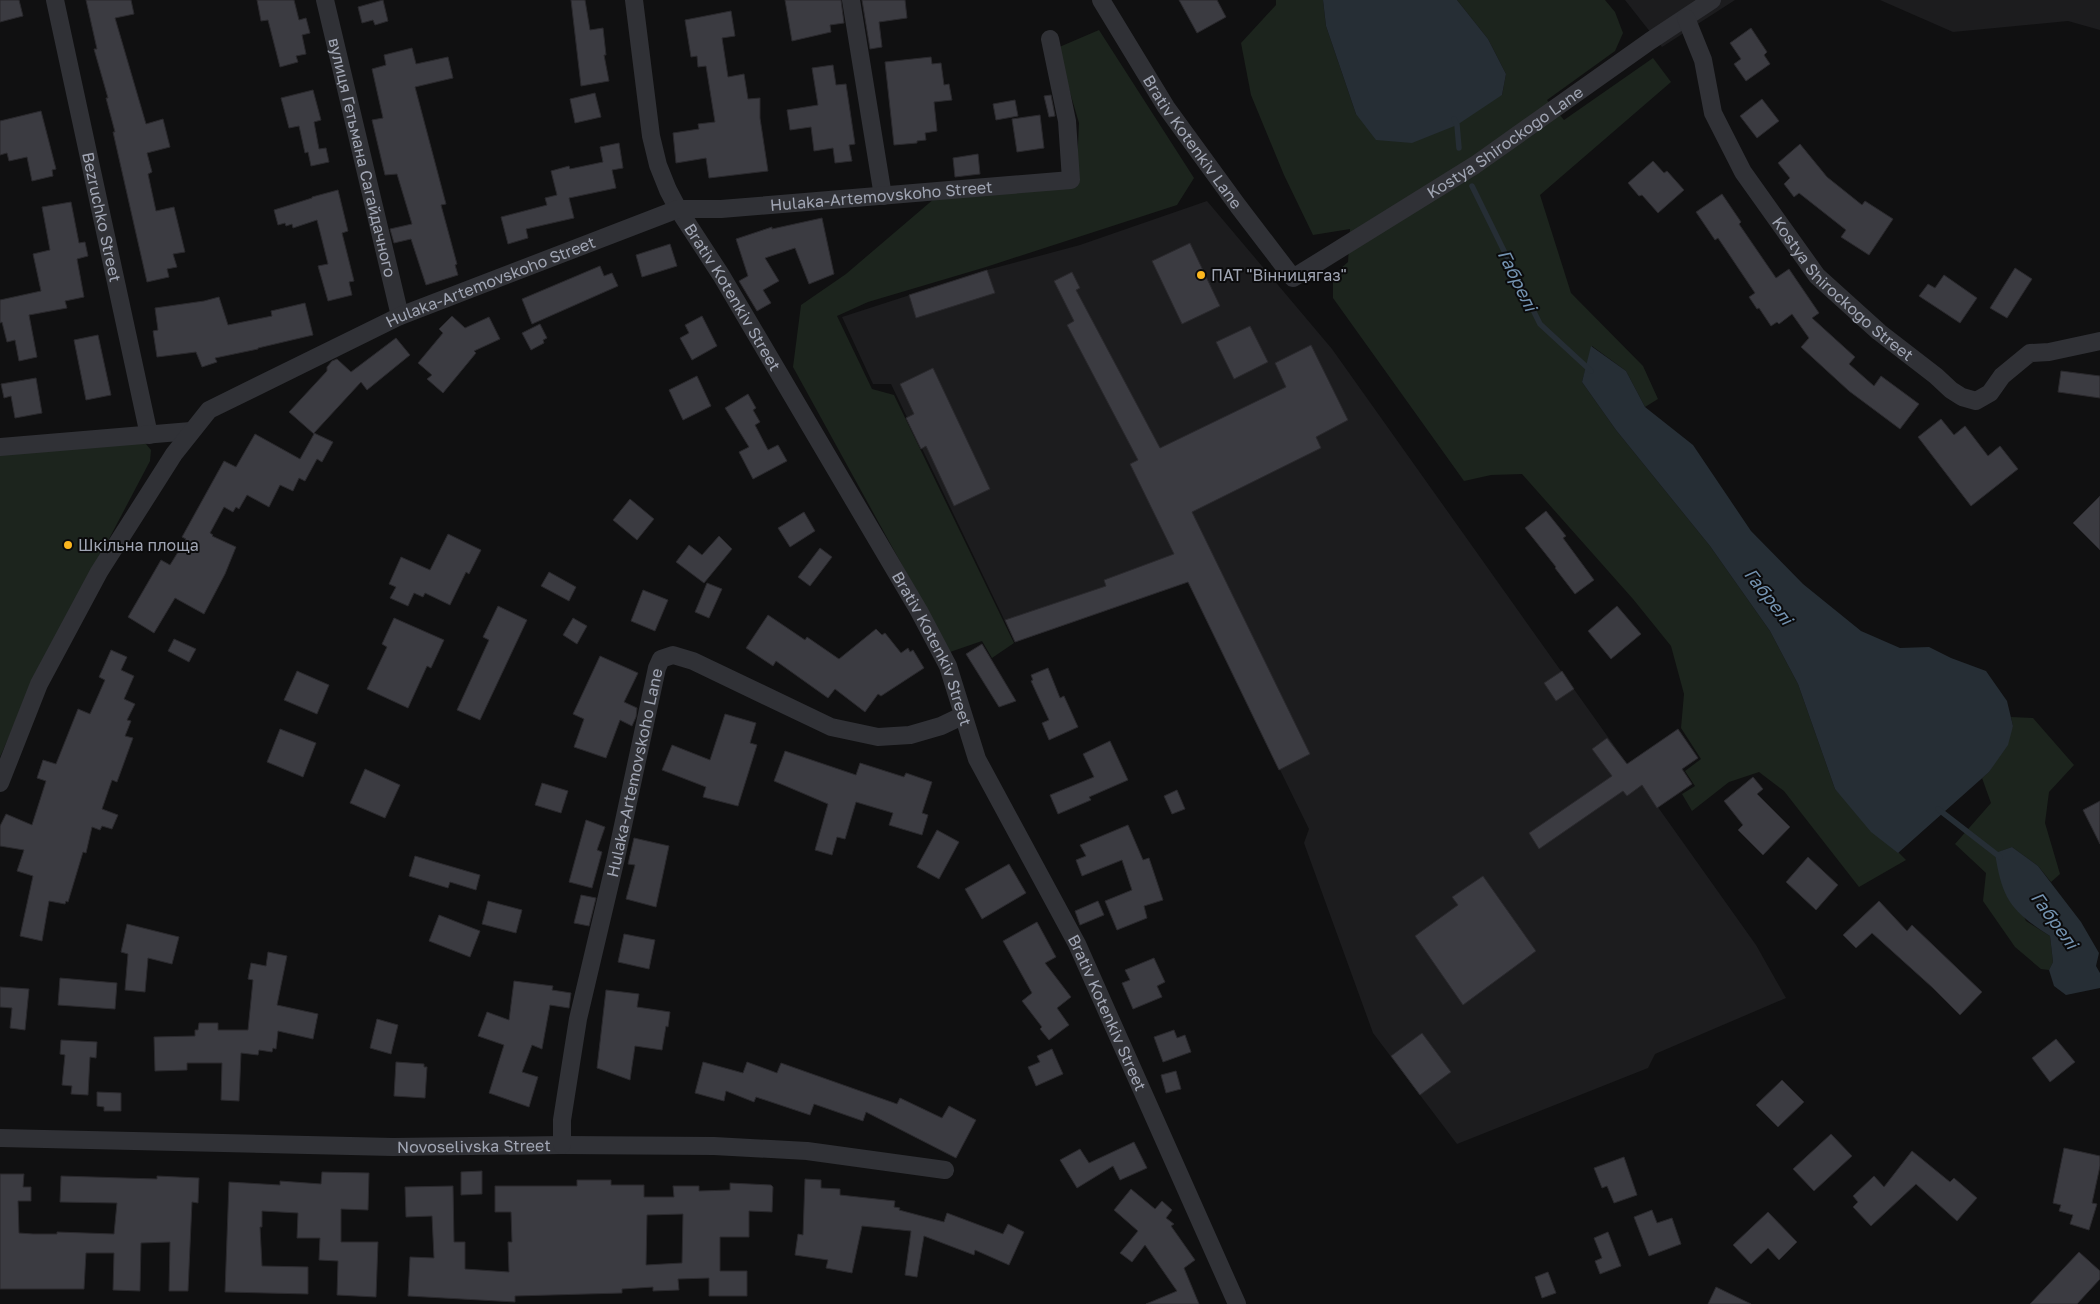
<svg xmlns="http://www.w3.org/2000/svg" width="2100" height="1304" font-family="'Golos Text',sans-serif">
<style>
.built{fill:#1c1c1e}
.green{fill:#1c241d}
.water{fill:#262e35}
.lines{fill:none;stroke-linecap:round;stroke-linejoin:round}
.stream{stroke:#262e35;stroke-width:5.5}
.building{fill:#3b3b41;stroke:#2a292d;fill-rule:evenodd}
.street{stroke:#303136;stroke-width:18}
.poi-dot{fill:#fbb61e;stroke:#0b0b0c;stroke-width:2}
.labels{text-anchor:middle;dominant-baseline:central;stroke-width:4;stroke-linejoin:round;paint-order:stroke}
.street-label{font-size:16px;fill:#a0a5b3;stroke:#0b0b0c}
.poi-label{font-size:16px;fill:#a0a5b3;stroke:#0b0b0c;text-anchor:start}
.water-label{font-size:18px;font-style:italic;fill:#7493b1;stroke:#0b0b0c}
</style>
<rect width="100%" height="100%" fill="#101011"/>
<path class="built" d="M1625,0H1735L1662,47Z
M1880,0H2100V30L2068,21L1953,32Z
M1207,201L1332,349L1756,945L1786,998L1655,1054L1648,1068L1457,1144L1373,1033L1304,843L1309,829L1188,582L1015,642L891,384H873L842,317L987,270L1080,245Z"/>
<path class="green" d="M1276,0H1323L1326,26L1356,114L1502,95L1506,74L1488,39L1457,0H1605L1615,12L1623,33L1615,51L1547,100L1564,120L1653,58L1671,82L1540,195L1571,293L1643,366L1658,399L1645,407L1626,371L1592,346L1582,382L1616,430L1710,546L1770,631L1798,684L1835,789L1906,860L1859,887L1784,791L1759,772L1729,782L1692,811L1682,794L1695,786L1685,771L1701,759L1681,728L1684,694L1671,646L1633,599L1522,474L1491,475L1464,481L1333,298V275L1348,262L1350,229L1313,235L1284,175L1251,95L1241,43L1276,5Z
M1099,30L1194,178L1177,205L986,267L868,302L837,316L872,389L894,395L1014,643L992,658L982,641L950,652L793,367L801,305L846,274L935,198L1076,187L1079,123L1057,48Z
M132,440L146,444L151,450L150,461L30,689L0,757V451Z
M2011,717L2033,718L2074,765L2049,792L2045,823L2060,874L2051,882L2038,866L2012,847L1996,853L2026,921L2050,936L2053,962L2049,970L2041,969L2015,947L1983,901L1986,873L1955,844L1991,803L1982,778L1989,772L2013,726Z"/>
<path class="water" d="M1457,0L1488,39L1506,74L1502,95L1457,125L1412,143L1376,140L1356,114L1326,26L1323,0Z
M1591,346L1626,371L1645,407L1693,445L1751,531L1803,584L1861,631L1900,648L1929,647L1951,658L1986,671L2007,701L2013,726L2008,745L1989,772L1898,853L1871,832L1835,789L1798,684L1770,631L1710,546L1616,430L1582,382Z
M2012,847L2038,866L2081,922L2099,953L2096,966L2100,973V988L2066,995L2054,986L2049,970L2053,962L2050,936C2011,911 2002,899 1995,853Z"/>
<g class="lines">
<path class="stream" d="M1454,119L1457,125L1459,148
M1472,186L1540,324L1591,371
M1938,809L2000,857"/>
</g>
<path class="building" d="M0,0H19L23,16L0,22Z
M86,0H131L134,14L115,18L146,124L163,119L170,147L147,153L152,172L148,174L156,211L174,207L185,252L173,254L177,267L167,269L169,277L147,282L113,132H115L106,98H108L94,49H97Z
M257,0H294L299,20L306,18L310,33L302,35L306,54L296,56L298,62L280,67L268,20L261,21Z
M383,0L388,21L375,25L373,20L362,23L358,7Z
M571,0H585L590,30L603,28L606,55H604L609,81L581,86Z
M785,0H841L844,23L830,25L831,32L792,41Z
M862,0H905L907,18L879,22L882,47L870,49Z
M1179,0H1217L1226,17L1197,33Z
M731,11L735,36L722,38L728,77L744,74L748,99L760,98V118L768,171L709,178L706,158L676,163L673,133L699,129L698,124L715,122L706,66L698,67L697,56L691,57L685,20Z
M1751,28L1767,52L1764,55L1770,64L1746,81L1734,64L1741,59L1730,43Z
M412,48L416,64L448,57L453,78L415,87L446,204L441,205L457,264L455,265L458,275L426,285L411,239L394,243L390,229L412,224L397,174L385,175L372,120L383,118L372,69L386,65L384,55Z
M931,57L932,64L941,63L944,85L949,84L952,100L934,102L937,131L925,133L926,140L917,141V143L894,145L885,62Z
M833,65L836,85L846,84L855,144L849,145L852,161L835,163L833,148L814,151L811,127L790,130L787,110L818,105L812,68Z
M313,90L321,120L314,122L319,149L326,148L329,162L311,166L308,152L305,153L299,126L289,128L281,98Z
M595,93L601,117L575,123L570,99Z
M1051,95L1055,116L1049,117L1044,96Z
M1762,99L1779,121L1757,138L1740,116Z
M1015,100L1018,116L996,120L993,104Z
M41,111L56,169L52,170L53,176L32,181L27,157L9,161L7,153L0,155V121Z
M1040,115L1044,148L1017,152L1012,119Z
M619,143L623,168L612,170L616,188L569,198L574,218L526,229L528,238L508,244L501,217L547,205L545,198L557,195L551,171L569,166L570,169L603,162L600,147Z
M1800,144L1827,177L1862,205L1865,201L1893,219L1869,255L1841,237L1846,230L1799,193L1794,197L1784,184L1790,178L1778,163Z
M978,154L980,174L955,177L953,158Z
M1653,161L1664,173L1667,171L1684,190L1658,213L1642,195L1639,196L1628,183Z
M338,190L348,231L342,233L354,281L349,282L352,295L328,301L318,266L328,264L317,220L293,228L292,224L286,226L285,223L278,225L274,210L312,198V197Z
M1722,194L1741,222L1739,224L1776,278L1789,269L1819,313L1812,318L1855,357L1849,364L1874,386L1881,376L1919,404L1900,429L1849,391L1801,347L1809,338L1792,314L1779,324L1777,322L1771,326L1759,308L1757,309L1749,297L1755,293L1718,238L1715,240L1696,212Z
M71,202L79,243L85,242L88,256L77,259L84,297L65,301L67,308L29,315L37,357L19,361L15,340L7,342L2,322L0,323V300L41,291L33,254L50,250L42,207Z
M822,218L834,274L809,284L795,248L765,258L779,281L763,290L771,303L757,311L739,281L748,276L736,239L772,227V229Z
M1190,243L1220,306L1182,324L1152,261Z
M670,244L677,266L642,277L636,255Z
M600,266L604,276L612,273L618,286L532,324L522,299Z
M2015,268L2032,279L2007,318L1990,308Z
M987,270L995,293L916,318L909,295Z
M1072,272L1080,288L1076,290L1160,448L1286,387L1275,363L1311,345L1348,420L1316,437L1321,448L1192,512L1310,754L1279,770L1188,582L1015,642L1005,620L1106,586L1104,580L1174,554L1130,464L1138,460L1067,325L1074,321L1054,281Z
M1944,275L1977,298L1960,323L1919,296L1928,284L1935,288Z
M219,297L228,325L272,316L271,311L305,303L313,335L258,348V349L215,358L217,362L202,367L196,352L157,357L153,331L158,330L155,308L204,301Z
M452,316L465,328L489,317L500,339L474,351L476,353L443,393L427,379L432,375L418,363L443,333L439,329Z
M702,316L717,346L692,360L680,338L689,333L685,325Z
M540,324L547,338L543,340L544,343L531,350L522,333Z
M1250,326L1268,362L1234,379L1216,342Z
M98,335L111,395L86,400L74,340Z
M396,338L410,355L367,390L361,382L314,433L333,442L322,462L317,459L305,481L299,478L293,491L280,485L269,507L247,495L239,509L236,507L233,512L224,507L210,533L213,535L212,536L236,547L225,574L204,614L175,598L154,633L128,617L161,560L170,565L186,539L182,537L224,461L236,467L255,434L300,459L314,434L289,412L327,371V367L332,361L337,359L351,372Z
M933,368L990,489L954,506L926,446L921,449L906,418L914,414L900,384Z
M2061,371L2100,376V398L2058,392Z
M697,376L711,406L683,420L669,390Z
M36,378L42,413L15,418L11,396L4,398L1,384Z
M748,394L756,408L753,410L760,422L755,425L768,450L778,445L787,461L753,479L739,452L749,447L725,408Z
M1941,419L1954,435L1965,426L1988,456L2000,446L2018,469L1971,506L1918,437Z
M2100,496V550L2073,523Z
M630,499L654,519L637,540L613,520Z
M1546,511L1566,536L1563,538L1594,580L1575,594L1555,568L1556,567L1525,528Z
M804,512L815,531L790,547L778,528Z
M448,534L481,550L469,574L466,572L450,605L425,593L423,597L414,593L408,606L390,598L396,587L389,584L401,557L430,570Z
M719,536L732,549L704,583L676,562L689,545L702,555Z
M820,548L832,557L810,586L798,577Z
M549,572L576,587L569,601L541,586Z
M707,583L722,589L709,618L695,612Z
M643,590L668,600L655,631L631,621Z
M498,606L527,620L480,720L457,710L489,640L483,637Z
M1617,606L1641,634L1611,659L1588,631Z
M768,615L805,640L807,637L839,659L876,629L882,635L885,633L901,653L908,648L910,652L913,650L924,668L881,696L878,694L865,712L835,689L828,698L776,661L773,666L746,648Z
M394,618L444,640L431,668L427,666L408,708L367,689L387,647L382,644Z
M573,618L587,626L577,644L563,635Z
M174,639L196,649L189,662L168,651Z
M982,644L1016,701L999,707L966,654Z
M111,650L127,657L121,670L134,676L124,699L135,704L127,720L131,721L125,736L133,738L117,782L112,780L102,809L118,815L112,829L102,826L100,830L92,827L86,853L83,852L68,902L66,901L65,904L49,901L42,941L20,936L33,876L17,871L24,850L0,846V826L6,814L32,825L46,781L37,778L43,760L56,764L78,709L90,714L105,680L99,677Z
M600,656L638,673L624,702L637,708L636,717L632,726L620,720L606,758L574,747L584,719L573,714Z
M1048,668L1060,698L1064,696L1078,727L1049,740L1042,723L1049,720L1031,681L1033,680L1031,675Z
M297,671L329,685L317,714L284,700Z
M1562,671L1574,689L1556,701L1544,683Z
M725,714L756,723L750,743L757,745L738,806L703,797L706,787L662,770L672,745L710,760Z
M280,729L316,743L303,777L267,762Z
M1678,729L1698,758L1682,769L1692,784L1657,808L1642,785L1627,796L1623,791L1539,849L1529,833L1612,776L1592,749L1607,738L1627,764Z
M1110,741L1128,780L1089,797L1091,800L1058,814L1050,795L1094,777L1083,754Z
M785,751L856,775L860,763L904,777L906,773L932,782L922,813L928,815L922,835L889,825L893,813L856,802L845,839L837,837L832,855L815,850L828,804L774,781Z
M365,769L400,785L385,818L350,803Z
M1753,777L1763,789L1757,794L1790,827L1763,855L1738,830L1743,825L1724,801Z
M542,783L568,791L561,813L535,805Z
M1177,790L1185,809L1172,814L1164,796Z
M2100,801V844L2083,810Z
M586,820L605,827L597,850L602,852L592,888L569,882Z
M1128,825L1143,860L1149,858L1163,900L1144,906L1147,918L1117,930L1105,901L1132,890L1122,860L1082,876L1076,860L1086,856L1080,845Z
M937,830L959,842L939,879L917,867Z
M634,838L669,846L656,907L626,899L635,865L628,864Z
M415,856L480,875L476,890L450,882L448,888L409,876Z
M1808,857L1838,885L1816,910L1786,882Z
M1009,864L1026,893L982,919L965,889Z
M1483,876L1536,951L1463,1005L1415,936L1458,905L1452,897Z
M581,895L596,898L589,926L574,923Z
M488,901L522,910L516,933L482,924Z
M1098,901L1104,915L1080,925L1075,911Z
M1879,901L1907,931L1912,925L1982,992L1960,1015L1933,988L1872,933L1856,948L1843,935Z
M439,915L480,931L470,957L429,941Z
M1037,922L1056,957L1045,963L1071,997L1057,1008L1069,1025L1049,1040L1040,1029L1042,1027L1022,1001L1032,993L1003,941Z
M127,924L179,937L172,964L148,958L145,992L125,990L128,954L121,952Z
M624,934L655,940L649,969L618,962Z
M268,952L287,956L277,1005L318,1014L313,1039L278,1031L276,1049L273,1048L272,1052L259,1050L258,1055L241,1053L239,1101L221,1100L222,1063H187V1070L155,1071L154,1037L195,1036V1030H198L199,1023H218V1030H248L253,980L248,979L251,963L266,966Z
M1154,958L1165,982L1157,986L1162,997L1133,1009L1122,983L1130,980L1125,970Z
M60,978L117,983L115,1009L58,1005Z
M514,981L553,986L552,990L571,993L569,1008L550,1005L542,1049L532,1045L522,1072L538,1077L529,1107L489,1093L504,1045L478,1036L487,1012L509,1020Z
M0,987L29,989L25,1030L10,1028L12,1008L0,1007Z
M606,990L639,994L637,1007L670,1012L668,1027L666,1026L662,1050L635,1046L630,1080L597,1068Z
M377,1019L398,1025L391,1054L370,1048Z
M1174,1030L1177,1038L1185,1035L1191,1052L1163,1062L1154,1037Z
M1422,1033L1451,1072L1420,1095L1391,1056Z
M2056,1039L2075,1062L2050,1082L2032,1058Z
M61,1040L97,1042L96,1058L90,1057L88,1095L71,1094L72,1086L62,1085L65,1055L60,1054Z
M1052,1049L1063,1074L1036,1086L1028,1067L1040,1062L1037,1056Z
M396,1062L424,1064V1067H427L425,1098L394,1096Z
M703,1062L743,1073L747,1062L777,1073L781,1063L897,1104L900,1098L942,1118L949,1106L976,1120L956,1158L866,1112L863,1121L814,1104L810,1115L756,1097L754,1102L726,1091L724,1101L695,1093Z
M1176,1071L1181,1089L1166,1093L1161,1075Z
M1782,1080L1804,1102L1778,1127L1756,1105Z
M97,1092L121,1093V1111H104V1107L97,1106Z
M1831,1134L1852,1156L1814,1191L1793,1169Z
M1134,1142L1147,1168L1120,1180L1113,1166L1077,1188L1060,1160L1080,1149L1089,1163Z
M2064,1148L2100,1156V1166L2092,1203L2097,1204L2089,1230L2070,1224L2073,1215L2059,1211L2061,1205L2053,1203Z
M1912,1151L1950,1182L1954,1178L1977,1198L1957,1221L1916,1184L1871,1226L1853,1207L1858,1202L1853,1196L1874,1176L1884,1187Z
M1624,1157L1637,1195L1614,1203L1607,1186L1602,1188L1594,1168Z
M482,1171V1194L461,1195V1172Z
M322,1172L369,1173L368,1210L341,1209V1242H378L376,1297L337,1295L338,1261L319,1260L320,1238H297L298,1213L262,1211V1227H260L262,1266L308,1267V1294L225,1292L229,1182L280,1185V1181L321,1184Z
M0,1174H24L23,1187H31V1201H18L19,1233L33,1234H57V1232L114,1234L117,1203L60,1202L61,1176L157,1179V1176L199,1178L198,1203L192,1202L188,1291H169L170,1242L141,1243L140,1291L113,1290L114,1253H86L84,1289H0Z
M805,1179L821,1180V1188L840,1189V1195L895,1201L894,1207L900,1208L899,1210L944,1222L947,1213L1003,1234L1008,1224L1024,1232L1009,1265L975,1250L974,1255L924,1236L917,1277L905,1275L911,1231L862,1226L852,1273L826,1268L828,1260L795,1255L798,1234L803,1235Z
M577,1180H611V1185H644V1197H674L673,1186H699V1191L730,1190V1183L771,1185L773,1187L772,1212L749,1211V1237H720V1271H747V1296H709V1278L678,1279L679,1290L653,1291V1287L622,1289V1293L515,1296V1302L408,1296L410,1257L434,1258L432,1216L406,1217L405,1187L453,1186L454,1242H465V1269L509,1272L508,1242H512L511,1212H495V1186H577ZM683,1214L682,1263L646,1265L647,1215Z
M1131,1189L1155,1209L1162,1201L1172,1210L1166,1218L1174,1224L1171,1226L1195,1260L1184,1268L1199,1304H1146L1177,1291L1145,1245L1132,1262L1120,1253L1138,1231L1114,1210Z
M1652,1210L1657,1223L1672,1218L1681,1244L1649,1256L1634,1217Z
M1768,1212L1797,1242L1779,1260L1768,1248L1751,1264L1733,1245Z
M1608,1232L1621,1266L1600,1274L1595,1261L1602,1258L1594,1238Z
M2079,1252L2100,1271V1279L2077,1304H2030Z
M1548,1272L1556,1293L1542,1298L1535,1277Z
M1716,1287L1751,1304H1708Z"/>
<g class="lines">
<g class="street">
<path id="s1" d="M55,0L149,435"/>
<path id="s2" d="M325,0L400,316"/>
<path id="s3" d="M634,0L651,136L658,165L668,190L678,209L721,275L919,611L948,666L977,759L1077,944L1237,1304"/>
<path d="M851,0L883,196"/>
<path id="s4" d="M1101,0L1166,107L1238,206L1293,278L1475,165L1650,41L1712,0"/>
<path id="s5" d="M1686,18L1703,60L1713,113L1743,172L1817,276L1879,332L1936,376L1951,390L1962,397L1976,401L1990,393L2002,376L2030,353L2049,352L2100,341"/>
<path d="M0,447L191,431"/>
<path id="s6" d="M0,783L39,684L99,572L174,454L209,410L400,316L678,209H721L1071,180L1067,121L1050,39"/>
<path id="s7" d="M0,1138L393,1147L562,1145L714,1146L807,1151L945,1170"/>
<path id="s8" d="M562,1145V1120L578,1019L616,858L657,668L661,659L673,655L693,661L831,727L878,737L910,735L941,726L962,716"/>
</g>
</g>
<g class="poi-dot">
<circle cx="1201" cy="275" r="5"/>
<circle cx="68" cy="545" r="5"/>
</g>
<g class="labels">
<g class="street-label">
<text stroke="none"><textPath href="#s4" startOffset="169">Brativ Kotenkiv Lane</textPath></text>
<text stroke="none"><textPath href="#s4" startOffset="590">Kostya Shirockogo Lane</textPath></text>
<text stroke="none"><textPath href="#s2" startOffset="162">вулиця Гетьмана Сагайдачного</textPath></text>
<text stroke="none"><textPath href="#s6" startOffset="1144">Hulaka-Artemovskoho Street</textPath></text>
<text stroke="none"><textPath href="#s1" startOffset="222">Bezruchko Street</textPath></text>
<text stroke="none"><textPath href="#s6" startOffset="739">Hulaka-Artemovskoho Street</textPath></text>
<text stroke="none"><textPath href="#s5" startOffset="320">Kostya Shirockogo Street</textPath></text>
<text stroke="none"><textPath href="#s3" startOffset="319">Brativ Kotenkiv Street</textPath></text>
<text stroke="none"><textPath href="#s3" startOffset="724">Brativ Kotenkiv Street</textPath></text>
<text stroke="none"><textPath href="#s8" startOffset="380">Hulaka-Artemovskoho Lane</textPath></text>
<text stroke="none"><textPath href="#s3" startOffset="1129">Brativ Kotenkiv Street</textPath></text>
<text stroke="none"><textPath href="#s7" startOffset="474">Novoselivska Street</textPath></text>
</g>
<g class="poi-label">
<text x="1211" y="275">ПАТ "Вінницягаз"</text>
<text x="78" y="545">Шкільна площа</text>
</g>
<g class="water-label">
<text transform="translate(1518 280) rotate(64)">Габрелі</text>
<text transform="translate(1769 596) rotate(52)">Габрелі</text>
<text transform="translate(2055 920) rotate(54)">Габрелі</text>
</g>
</g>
</svg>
